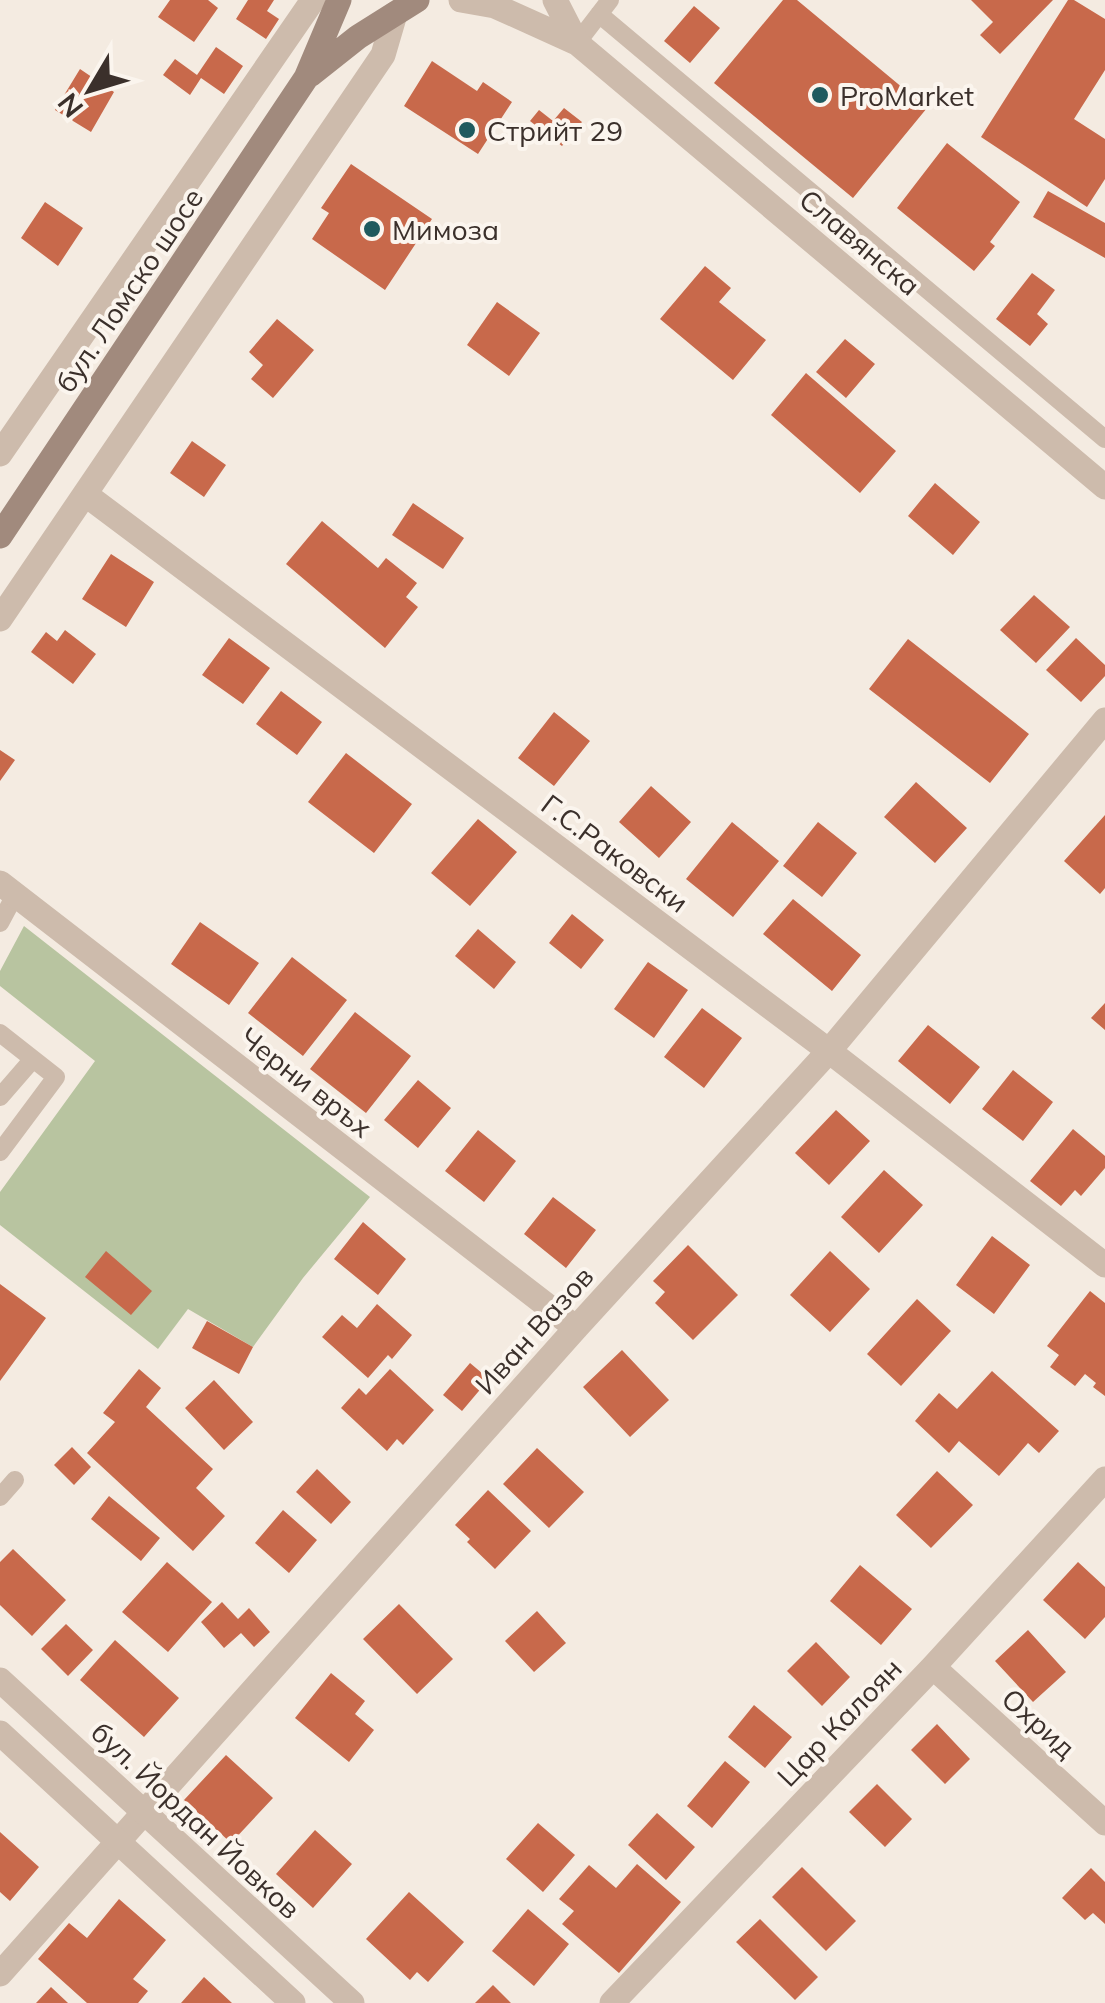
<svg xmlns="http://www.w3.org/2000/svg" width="1105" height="2003" font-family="Mulish,sans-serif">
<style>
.green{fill:#b8c4a0}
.building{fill:#c8694b}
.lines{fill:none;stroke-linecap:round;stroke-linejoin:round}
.service{stroke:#cdbbac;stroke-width:18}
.minor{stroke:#cdbbac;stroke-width:25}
.tertiary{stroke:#cdbbac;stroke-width:25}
.secondary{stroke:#a18a7d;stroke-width:25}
.poi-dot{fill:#1f5a5e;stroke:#fbf5ee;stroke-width:4}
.labels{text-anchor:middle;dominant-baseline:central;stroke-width:8;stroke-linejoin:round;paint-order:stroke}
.poi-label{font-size:28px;fill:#3b302b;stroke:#fbf5ee;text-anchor:start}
.street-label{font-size:28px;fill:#3b302b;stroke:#fbf5ee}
</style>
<rect width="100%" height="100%" fill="#f4ebe1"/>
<path class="green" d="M24,926L370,1197L303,1278L253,1347L188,1309L158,1349L0,1225V1192L95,1061L0,986V971Z"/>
<path class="building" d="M170,0H208L218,8L194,42L158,17Z
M248,0H274L267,11L279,19L266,39L236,19Z
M783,0H797L927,108L853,198L714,83Z
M971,0H1053L1000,54L980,35L993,22Z
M1068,0H1074L1105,19V70L1074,119L1105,139V179L1087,207L981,137Z
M694,6L720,28L690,63L664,41Z
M216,47L243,66L224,94L201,78L190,95L163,75L175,59L197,75Z
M432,61L477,91L483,82L512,102L478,154L404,106Z
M80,69L114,92L91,132L55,110Z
M564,108L582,122L562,146L530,121L539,110L553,121Z
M947,143L1020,202L990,242L995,246L974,271L897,208Z
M351,164L432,219L385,290L312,239L329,213L321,208Z
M1048,191L1105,223V258L1033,217Z
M45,202L83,228L58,266L21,238Z
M705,266L731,288L719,302L766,340L733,380L660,319Z
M1032,273L1055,290L1037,314L1048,324L1030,346L996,319Z
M497,302L540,333L509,376L467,345Z
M277,319L314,350L273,398L251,379L263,365L249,352Z
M845,339L875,364L846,398L816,372Z
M806,373L896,451L860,493L771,415Z
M192,441L226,465L204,497L170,473Z
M935,483L980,522L953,555L908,516Z
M413,503L464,538L443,569L392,535Z
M322,521L378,568L386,558L417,583L406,597L418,607L385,648L286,564Z
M111,554L154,582L126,627L82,599Z
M1034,595L1070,627L1036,663L1000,630Z
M65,630L96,654L73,684L31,652L46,632L57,641Z
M229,638L270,668L243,704L202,675Z
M1076,638L1105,665V676L1081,702L1046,670Z
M908,639L1029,734L990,783L869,689Z
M281,691L322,722L297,755L256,724Z
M554,712L590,741L554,786L518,758Z
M0,750L15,760L0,781Z
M346,753L412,804L374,853L308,802Z
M916,782L967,828L935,863L884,817Z
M651,786L691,822L659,858L619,822Z
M1105,815V888L1100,894L1064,861Z
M478,819L517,852L470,906L431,873Z
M732,822L779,861L733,917L686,879Z
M818,822L857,853L822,897L783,866Z
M793,899L861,955L832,991L763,934Z
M572,914L604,940L581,969L549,943Z
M200,922L259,963L229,1005L171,964Z
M478,929L516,962L494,989L455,956Z
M292,957L347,1000L303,1056L248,1013Z
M648,962L688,990L654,1038L614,1009Z
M1105,1003V1030L1091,1018Z
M702,1008L742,1038L704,1088L664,1057Z
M355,1012L411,1056L366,1113L310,1069Z
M928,1025L980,1067L950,1104L898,1061Z
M1013,1070L1053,1102L1023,1141L982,1109Z
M418,1080L451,1108L418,1148L384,1120Z
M836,1110L870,1141L829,1185L795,1153Z
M1073,1129L1105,1156V1168L1081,1196L1075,1190L1061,1206L1030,1181Z
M478,1130L516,1161L484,1202L445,1171Z
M884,1170L923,1205L879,1253L841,1217Z
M553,1197L596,1230L566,1268L524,1234Z
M363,1222L406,1259L378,1295L334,1259Z
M992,1236L1030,1265L994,1314L956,1285Z
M688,1245L738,1295L693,1340L655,1303L665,1292L653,1281Z
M106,1251L152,1291L131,1315L85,1277Z
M830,1251L870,1289L830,1332L790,1295Z
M0,1284L46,1318L0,1381Z
M1090,1291L1105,1303V1396L1093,1387L1096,1383L1085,1374L1075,1386L1050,1367L1059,1355L1047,1346Z
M917,1299L951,1331L901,1386L867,1354Z
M377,1304L412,1335L392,1359L388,1355L368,1378L322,1337L342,1315L357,1328Z
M207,1321L253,1347L239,1374L192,1348Z
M622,1350L669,1400L630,1437L583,1387Z
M470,1363L489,1379L462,1411L443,1395Z
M139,1369L161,1388L146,1407L213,1469L196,1488L225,1516L193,1551L87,1453L115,1422L103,1413Z
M390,1369L434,1410L403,1445L397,1439L387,1451L341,1408L359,1388L366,1395Z
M992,1371L1059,1431L1039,1453L1028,1443L999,1476L959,1441L949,1453L915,1421L939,1393L957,1409Z
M214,1380L253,1422L224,1450L185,1408Z
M72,1447L91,1467L74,1485L54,1465Z
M537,1448L584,1492L549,1528L503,1484Z
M317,1469L351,1502L331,1524L296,1492Z
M937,1471L973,1505L931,1548L896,1515Z
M488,1490L531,1531L495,1569L467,1542L470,1539L455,1525Z
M109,1496L160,1538L141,1561L91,1519Z
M283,1510L317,1540L289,1573L255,1543Z
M13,1549L66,1600L32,1636L0,1605V1562Z
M167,1562L212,1602L168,1652L122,1612Z
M1078,1562L1105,1587V1617L1085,1639L1043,1600Z
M860,1565L912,1609L881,1645L830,1601Z
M222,1602L238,1619L249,1608L270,1632L254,1647L241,1633L224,1648L201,1622Z
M399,1604L453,1659L417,1694L363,1639Z
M537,1611L566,1643L534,1672L505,1641Z
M66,1624L93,1650L68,1676L41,1649Z
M1028,1630L1066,1672L1033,1702L995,1661Z
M115,1640L179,1698L144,1737L80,1680Z
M816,1642L850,1677L822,1706L787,1671Z
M331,1673L365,1701L355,1714L374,1730L349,1762L295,1718Z
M754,1705L792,1737L765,1768L728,1737Z
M937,1724L970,1759L945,1784L911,1750Z
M226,1755L273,1798L231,1843L184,1800Z
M725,1761L750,1782L712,1828L687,1806Z
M877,1784L912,1819L885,1847L849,1812Z
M657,1813L695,1847L666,1880L628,1845Z
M538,1823L575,1855L543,1892L506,1859Z
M315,1830L352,1864L313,1908L276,1874Z
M0,1832L39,1867L10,1901L0,1892Z
M637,1864L681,1902L619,1973L562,1924L574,1911L559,1899L589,1865L616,1888Z
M802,1867L856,1921L826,1951L772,1897Z
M1091,1868L1105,1882V1924L1093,1913L1085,1920L1062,1898Z
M409,1892L464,1942L428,1982L417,1972L410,1980L366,1939Z
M119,1899L166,1940L133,1979L148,1991L138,2003H87L38,1959L69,1923L87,1938Z
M528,1909L569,1944L534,1986L492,1951Z
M760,1919L818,1977L795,2000L736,1942Z
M204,1977L232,2003H181Z
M493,1985L511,2003H475Z
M51,1987L68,2003H36Z"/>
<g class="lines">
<path class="service" d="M599,14L1105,439
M577,43L610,0
M0,923L15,895
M0,1033L56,1077L0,1152
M0,1097L33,1059
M0,1497L15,1480"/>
<path class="minor" d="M0,454L313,0
M85,494L829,1051L1105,1265
M0,619L383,55L395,14
M0,883L576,1328
M933,1667L1105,1823
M0,1974L576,1328L829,1051L1105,720
M612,2003L933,1667L1105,1479"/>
<path class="tertiary" d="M461,0L495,6L577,43L1105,487
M555,0L577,43
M0,1680L352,2003
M0,1733L293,2003"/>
<path class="secondary" d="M310,75L358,37L417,0
M0,536L306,78L339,0"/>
</g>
<g class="poi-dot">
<circle cx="820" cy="95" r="10"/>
<circle cx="467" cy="130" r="10"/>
<circle cx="372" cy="229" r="10"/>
</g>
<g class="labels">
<g class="poi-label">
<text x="840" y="95">ProMarket</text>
<text x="487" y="130">Стрийт 29</text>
<text x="392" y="229">Мимоза</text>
</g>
<g class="street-label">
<text transform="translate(860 242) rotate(40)">Славянска</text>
<text transform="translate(129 290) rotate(-56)">бул. Ломско шосе</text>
<text transform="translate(615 853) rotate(37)">Г.С.Раковски</text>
<text transform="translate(306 1082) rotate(38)">Черни връх</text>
<text transform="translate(534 1330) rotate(-48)">Иван Вазов</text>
<text transform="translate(839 1722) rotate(-46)">Цар Калоян</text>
<text transform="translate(1039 1723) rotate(42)">Охрид</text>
<text transform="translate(196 1820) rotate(43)">бул. Йордан Йовков</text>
</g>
</g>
<g transform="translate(90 90) rotate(232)" stroke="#fbf5ee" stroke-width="8" paint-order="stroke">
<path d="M0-8L18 38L0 25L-18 38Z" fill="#3b302b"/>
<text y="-15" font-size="28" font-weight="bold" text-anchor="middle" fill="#3b302b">N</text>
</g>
</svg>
